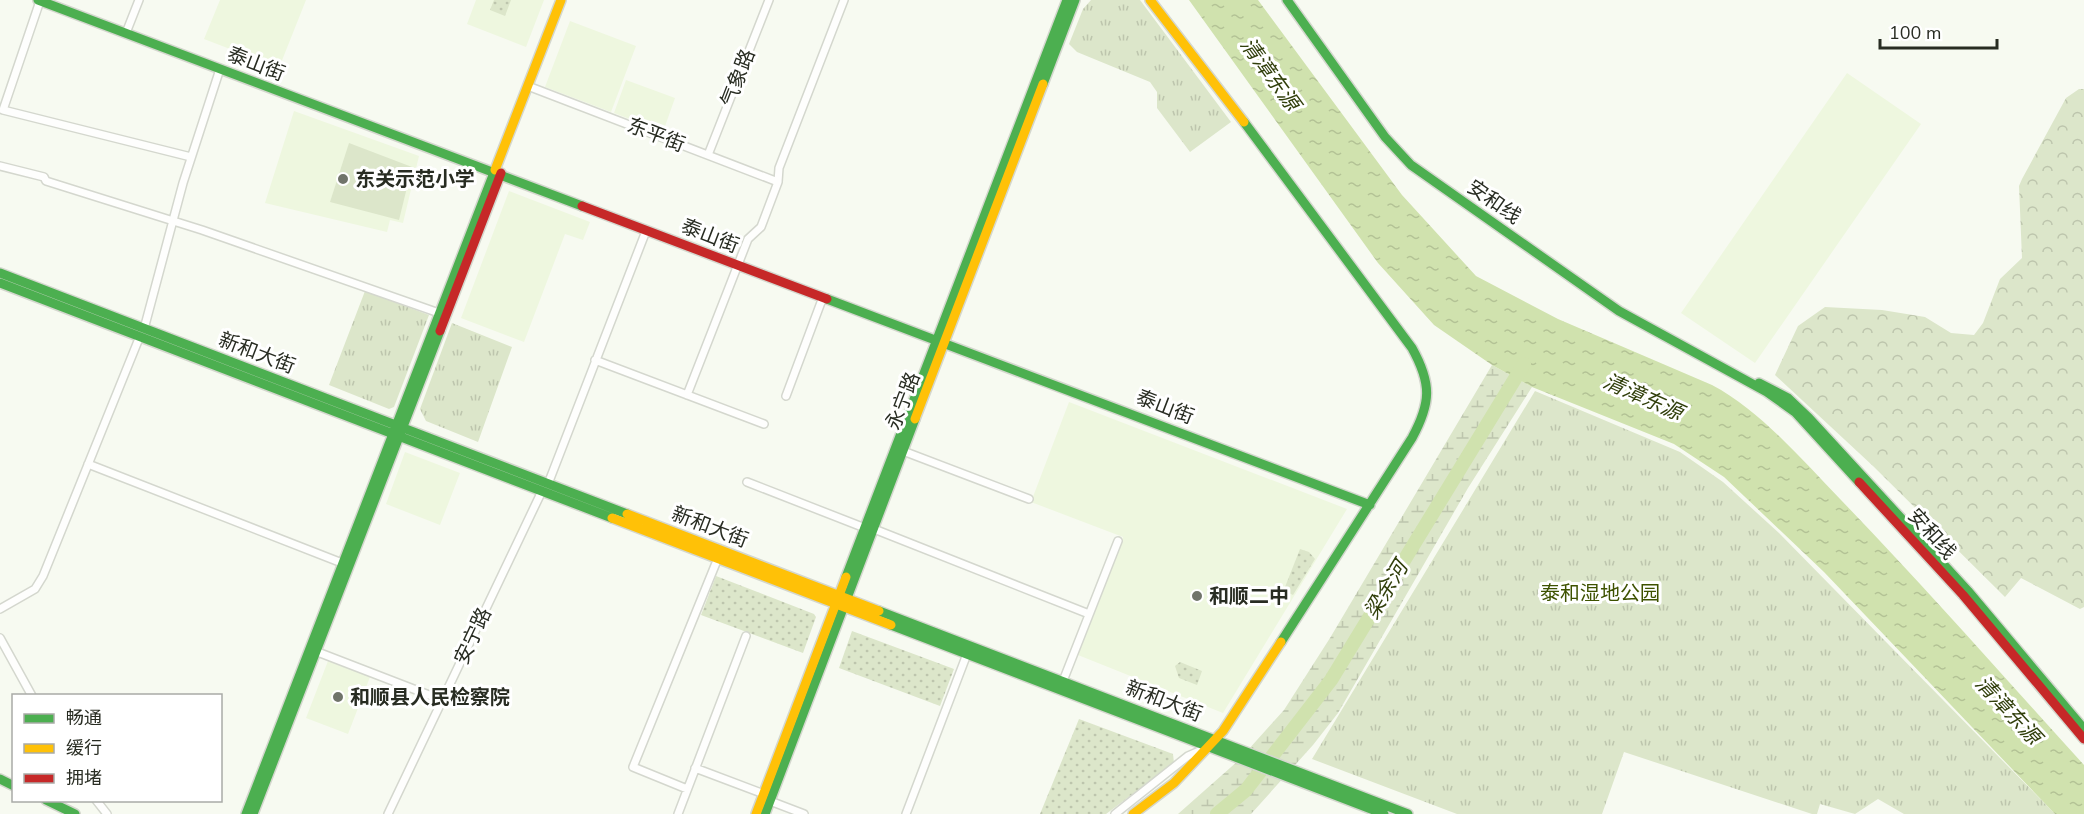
<svg xmlns="http://www.w3.org/2000/svg" width="2084" height="814" font-family="'Nunito Sans','Noto Sans SC',sans-serif">
<style>
.built{fill:#eef7df}
.grass{fill:url(#grass-dots)}
.forest{fill:url(#forest-crowns)}
.wetland{fill:url(#wetland-marsh)}
.park{fill:url(#park-tufts)}
.pitch{fill:#dce6ca}
.water{fill:url(#water-ripples)}
.lines{fill:none;stroke-linecap:round;stroke-linejoin:round}
.river{stroke:#d0e2ae;stroke-width:14}
.street-casing{stroke:#d4d7ce;stroke-width:10}
.fast-casing{stroke:#d4d7ce;stroke-width:12}
.slow-casing{stroke:#d4d7ce;stroke-width:12}
.jam-casing{stroke:#d4d7ce;stroke-width:12}
.street{stroke:#fefefd;stroke-width:7}
.fast{stroke:#4caf50;stroke-width:9}
.slow{stroke:#ffc107;stroke-width:9}
.jam{stroke:#c62828;stroke-width:9}
.poi-dot{fill:#70746a;stroke:#fff;stroke-width:2}
.labels{text-anchor:middle;dominant-baseline:central;stroke-width:6;stroke-linejoin:round;paint-order:stroke}
.street-label{font-size:20px;fill:#282c22;stroke:#fff}
.poi-label{font-size:20px;font-weight:bold;fill:#282c22;stroke:#fff;text-anchor:start}
.park-label{font-size:20px;fill:#3e5200;stroke:#fff}
.water-label{font-size:21px;font-style:italic;fill:#313f0b;stroke:#fff}
</style>
<defs>
<pattern id="grass-dots" width="8" height="8" patternUnits="userSpaceOnUse" patternTransform="scale(1.5)"><rect width="8" height="8" fill="#dce6ca"/><path d="M2 2h.1M6 6h.1" fill="none" stroke="#bdc5ad" stroke-width="1.8" stroke-linecap="round"/></pattern>
<pattern id="forest-crowns" width="20" height="18" patternUnits="userSpaceOnUse" patternTransform="scale(1.5)"><rect width="20" height="18" fill="#dce6ca"/><path d="M2 6a3 3 0 1 1 6 0M12 15a3 3 0 1 1 6 0" fill="none" stroke="#bdc5ad"/></pattern>
<pattern id="wetland-marsh" width="20" height="14" patternUnits="userSpaceOnUse" patternTransform="scale(1.5)"><rect width="20" height="14" fill="#dce6ca"/><path d="M1 5h8M5 5V1M11 12h8M15 12V8" fill="none" stroke="#bdc5ad"/></pattern>
<pattern id="park-tufts" width="24" height="20" patternUnits="userSpaceOnUse" patternTransform="scale(1.5)"><rect width="24" height="20" fill="#dce6ca"/><path d="M3 7l-1-3M5 7V3M7 7l1-3M15 17l-1-3M17 17v-4M19 17l1-3" fill="none" stroke="#bdc5ad"/></pattern>
<pattern id="water-ripples" width="26" height="14" patternUnits="userSpaceOnUse" patternTransform="scale(1.5)"><rect width="26" height="14" fill="#d0e2ae"/><path d="M2 4q2-2 4 0t4 0M15 11q2-2 4 0t4 0" fill="none" stroke="#b3c295"/></pattern>
</defs>
<rect width="100%" height="100%" fill="#f7faf1"/>
<path class="built" d="M220,0H306L279,68L204,39Z
M476,0H544L526,47L467,24Z
M570,21L636,46L611,112L545,87Z
M1847,73L1921,124L1755,363L1681,313Z
M626,80L675,98L663,132L614,113Z
M294,111L419,156L403,223L390,220L387,232L265,203Z
M509,191L590,222L583,240L565,234L524,342L461,318Z
M1069,402L1347,509L1223,713L1078,655L1123,537L1031,502Z
M405,452L460,473L440,525L386,504Z
M328,661L370,677L348,734L306,718Z"/>
<path class="grass" d="M494,0H511L505,16L490,10Z
M1300,549L1309,552L1315,559L1293,595L1285,591V587Z
M716,576L814,614L816,617L803,653L701,615Z
M852,631L954,669L940,706L839,668Z
M1180,662L1202,671L1197,685L1179,678L1175,666Z
M1079,719L1173,754L1174,763L1106,814H1040Z"/>
<path class="forest" d="M2079,89H2084V607L2080,609L2021,578L2005,597L1873,466L1775,375L1798,326L1825,307L1882,310L1925,317L1951,333L1974,335L1983,323L2000,279L2022,258L2019,186L2022,179L2066,98Z"/>
<path class="wetland" d="M1492,365L1532,387L1468,488L1338,713L1313,745L1251,814H1178L1239,760L1284,710L1330,638Z"/>
<path class="park" d="M1091,0H1140L1231,122L1190,152L1157,108V92L1150,82L1077,52L1069,44L1083,9Z
M365,291L429,315L394,407L389,409L329,385Z
M452,323L512,347L478,442L426,421L420,409Z
M1535,391L1680,452L1723,482L1779,533L2055,814H1904L1878,799L1855,814L1820,804L1817,814H1812L1624,752L1602,814H1457L1312,759Z"/>
<path class="pitch" d="M349,143L412,167L399,220L330,202Z"/>
<path class="water" d="M1189,0H1258L1402,195L1476,276L1558,319L1712,385C1761,411 1802,460 1841,500C1924,586 2003,676 2084,765V814H2055L1824,572L1724,477L1674,444L1532,387L1492,365L1434,325L1378,263Z"/>
<g class="lines">
<path class="river" d="M1217,814L1246,790L1331,680L1524,364"/>
<g class="street-casing">
<path id="street" d="M40,1L3,110L191,157
M126,33L139,0
M533,88L778,182
M708,155L769,0
M0,166L44,177L46,181L202,230L439,313
M144,329L183,183L220,69
M595,360L764,424
M687,395L748,239L761,227L778,182L779,168L844,0
M786,396L823,297
M903,451L1029,499
M88,464L342,563
M747,482L865,528
M548,484L646,231
M874,529L1089,614
M0,609L35,589L43,576L140,336
M0,638L32,696
M315,651L442,700
M1063,681L1118,541
M695,768L764,794
M687,789L633,767L718,558
M96,800L107,814
M770,801L804,814
M388,814L542,491
M678,814L746,636
M906,814L967,654
M1115,814L1188,756L1204,749"/>
</g>
<g class="fast-casing">
<path id="fast" d="M38,0L582,206
M1287,0L1385,137L1411,165L1619,311L1767,392L1795,412L1859,482
M1043,84L1075,0
M1244,122L1412,348C1432,384 1431,403 1412,438L1281,642
M0,273L627,514
M0,283L612,518
M827,299L1370,505
M1759,383L1788,398L1809,418L1968,591L2084,729
M846,577L1067,0
M879,611L1408,814
M891,625L1384,814
M0,779L14,786
M46,800L75,814
M246,814L495,170
M253,814L440,331
M765,814L915,419"/>
</g>
<g class="slow-casing">
<path id="slow" d="M1150,0L1244,122
M495,170L561,0
M915,419L1043,84
M627,514L879,611
M612,518L891,625
M756,814L846,577
M1133,814L1174,783L1223,731L1281,642"/>
</g>
<g class="jam-casing">
<path id="jam" d="M582,206L827,299
M440,331L501,173
M1859,482L1963,595L2084,739"/>
</g>
<use href="#street" class="street"/>
<use href="#fast" class="fast"/>
<use href="#slow" class="slow"/>
<use href="#jam" class="jam"/>
</g>
<g class="poi-dot">
<circle cx="343" cy="179" r="6"/>
<circle cx="1197" cy="596" r="6"/>
<circle cx="338" cy="697" r="6"/>
</g>
<g class="labels">
<g class="street-label">
<text transform="translate(256 64) rotate(21)">泰山街</text>
<text transform="translate(738 78) rotate(-69)">气象路</text>
<text transform="translate(656 135) rotate(21)">东平街</text>
<text transform="translate(1494 202) rotate(35)">安和线</text>
<text transform="translate(710 236) rotate(21)">泰山街</text>
<text transform="translate(257 353) rotate(21)">新和大街</text>
<text transform="translate(903 401) rotate(-69)">永宁路</text>
<text transform="translate(1165 407) rotate(21)">泰山街</text>
<text transform="translate(710 527) rotate(21)">新和大街</text>
<text transform="translate(1932 534) rotate(48)">安和线</text>
<text transform="translate(473 636) rotate(-65)">安宁路</text>
<text transform="translate(1164 701) rotate(21)">新和大街</text>
</g>
<g class="poi-label">
<text x="355" y="179">东关示范小学</text>
<text x="1209" y="596">和顺二中</text>
<text x="350" y="697">和顺县人民检察院</text>
</g>
<g class="park-label">
<text x="1600" y="593">泰和湿地公园</text>
</g>
<g class="water-label">
<text transform="translate(1270 74) rotate(54)">清漳东源</text>
<text transform="translate(1643 397) rotate(24)">清漳东源</text>
<text transform="translate(1386 590) rotate(-59)">梁余河</text>
<text transform="translate(2008 710) rotate(47)">清漳东源</text>
</g>
</g>
<rect x="12" y="694" width="210" height="108" fill="#ffffff" stroke="#a9aba7" stroke-width="1.5"/>
<rect x="24" y="714" width="30" height="9" fill="#4caf50" stroke="#a9aba7" stroke-width="1.5"/>
<text x="66" y="724" font-size="18" fill="#282c22">畅通</text>
<rect x="24" y="744" width="30" height="9" fill="#ffc107" stroke="#a9aba7" stroke-width="1.5"/>
<text x="66" y="754" font-size="18" fill="#282c22">缓行</text>
<rect x="24" y="774" width="30" height="9" fill="#c62828" stroke="#a9aba7" stroke-width="1.5"/>
<text x="66" y="784" font-size="18" fill="#282c22">拥堵</text>
<path d="M1880 39v9h117v-9" fill="none" stroke="#282c22" stroke-width="3"/>
<text x="1889" y="39" font-size="18" fill="#282c22" stroke="#ffffff" stroke-width="4.5" paint-order="stroke">100 m</text>
</svg>
